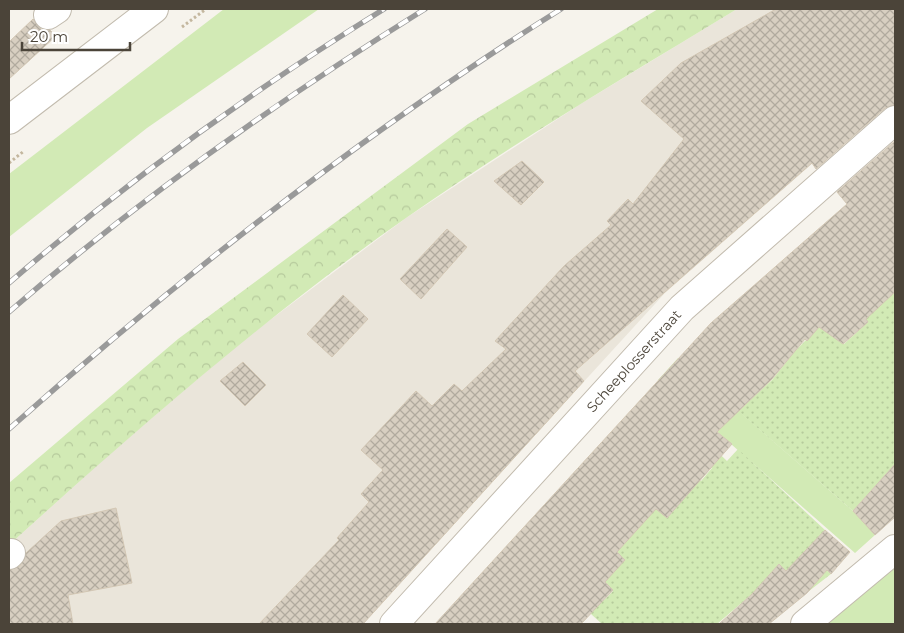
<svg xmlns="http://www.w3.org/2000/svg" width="904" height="633" font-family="Montserrat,sans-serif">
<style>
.residential{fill:#eae5da}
.grass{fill:#d2eab5}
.forest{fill:url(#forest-crowns)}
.park{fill:url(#park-dots)}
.building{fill:url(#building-cross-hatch);stroke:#d3c7b4}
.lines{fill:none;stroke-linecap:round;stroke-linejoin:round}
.minor-casing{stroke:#c2bbae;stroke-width:30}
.path{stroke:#c4b79f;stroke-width:3;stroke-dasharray:2.5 2.5;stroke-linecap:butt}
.minor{stroke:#fff;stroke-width:28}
.rail-casing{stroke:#9a9a9a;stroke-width:5.5}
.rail{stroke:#fff;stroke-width:4;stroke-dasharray:11;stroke-linecap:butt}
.labels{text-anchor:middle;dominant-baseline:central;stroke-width:4;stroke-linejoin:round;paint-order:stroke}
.street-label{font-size:14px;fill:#4b4439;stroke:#fff}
</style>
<defs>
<pattern id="forest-crowns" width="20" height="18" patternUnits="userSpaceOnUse" patternTransform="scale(1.25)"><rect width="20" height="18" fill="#d2eab5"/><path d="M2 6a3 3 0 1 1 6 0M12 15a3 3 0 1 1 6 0" fill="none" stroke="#b6ca9c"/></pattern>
<pattern id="park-dots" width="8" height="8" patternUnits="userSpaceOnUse" patternTransform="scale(1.25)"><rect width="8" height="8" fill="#d2eab5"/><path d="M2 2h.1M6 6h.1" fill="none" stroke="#b6ca9c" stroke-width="1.8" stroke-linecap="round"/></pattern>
<pattern id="building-cross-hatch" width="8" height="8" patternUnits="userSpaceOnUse" patternTransform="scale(1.25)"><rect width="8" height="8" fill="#d8cfc1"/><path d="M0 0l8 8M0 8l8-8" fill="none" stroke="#b1aa9e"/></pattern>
</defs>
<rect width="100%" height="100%" fill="#f6f3ec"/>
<path class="residential" d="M737,9H895V91L665,293L362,624H9V545L112,452L242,341L406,218L579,105Z"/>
<path class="grass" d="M224,9H319L147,128L9,237V174Z
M678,358L853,511L875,535L855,553L658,380Z
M895,562V624H823Z"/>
<path class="forest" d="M658,9H737C625,77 513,143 406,218C265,317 136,430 9,545V483L178,339L468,124Z"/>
<path class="park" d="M832,281L882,303L895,292V464L853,511L738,411L772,380L795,351L819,327L844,344L868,322Z
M699,434L727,461L738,449L825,530L806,552L831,574L809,591L779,565L752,594L717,624H602L548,575L604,600L613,591L605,582L616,552L656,508L667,518L676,508L690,470L701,481L712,468L676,435Z"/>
<path class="building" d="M776,9H895V105L885,108L816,169L812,163L575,371L584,381L363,624H259L339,540L337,538L369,502L361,494L383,470L361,450L416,391L432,406L454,384L462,391L506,349L495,341L564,266L611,225L607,221L628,199L633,204L684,139L641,101L681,63Z
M33,19L41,29L50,30L56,36L9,79V42Z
M895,141V292L866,319L868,322L843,344L819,327L807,341L805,339L772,379L717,432L732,444L667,518L656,509L617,552L625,560L605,582L613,590L581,624H435L711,323L847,204L837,192Z
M522,161L544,182L521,205L494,181Z
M447,229L467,247L421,299L400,279Z
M343,295L368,319L332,357L307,334Z
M243,362L266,385L245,406L220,381Z
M895,464V517L875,535L853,511Z
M116,508L132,583L68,595L73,624H9V570L20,566L26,553L61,521Z
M825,530L850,552L831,574L827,570L807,593L769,624H719L752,594L779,564L786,571Z"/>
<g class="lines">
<g class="minor-casing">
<g id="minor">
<path d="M48,15L57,9"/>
<path d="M9,120L154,9"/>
<path d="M9,555L11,553"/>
<path id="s1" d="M394,624L682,308L895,120"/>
<path d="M805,624L895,549"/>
</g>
</g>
<path class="path" d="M182,27L206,9
M9,163L24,151"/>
<use href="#minor" class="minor"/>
<g class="rail-casing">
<path id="rail" d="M9,283C126,182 253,90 384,9
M9,312C139,199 279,100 425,9
M9,429C182,275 365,132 561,9"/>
</g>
<use href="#rail" class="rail"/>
</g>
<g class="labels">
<g class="street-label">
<text stroke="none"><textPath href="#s1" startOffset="356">Scheeplosserstraat</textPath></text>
</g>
</g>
<rect width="904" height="633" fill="none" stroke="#4b4439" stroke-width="20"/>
<path d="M22 42v8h108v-8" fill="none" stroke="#4b4439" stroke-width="2.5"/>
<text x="30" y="42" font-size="15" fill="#4b4439" stroke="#ffffff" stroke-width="4" paint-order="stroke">20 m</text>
</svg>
